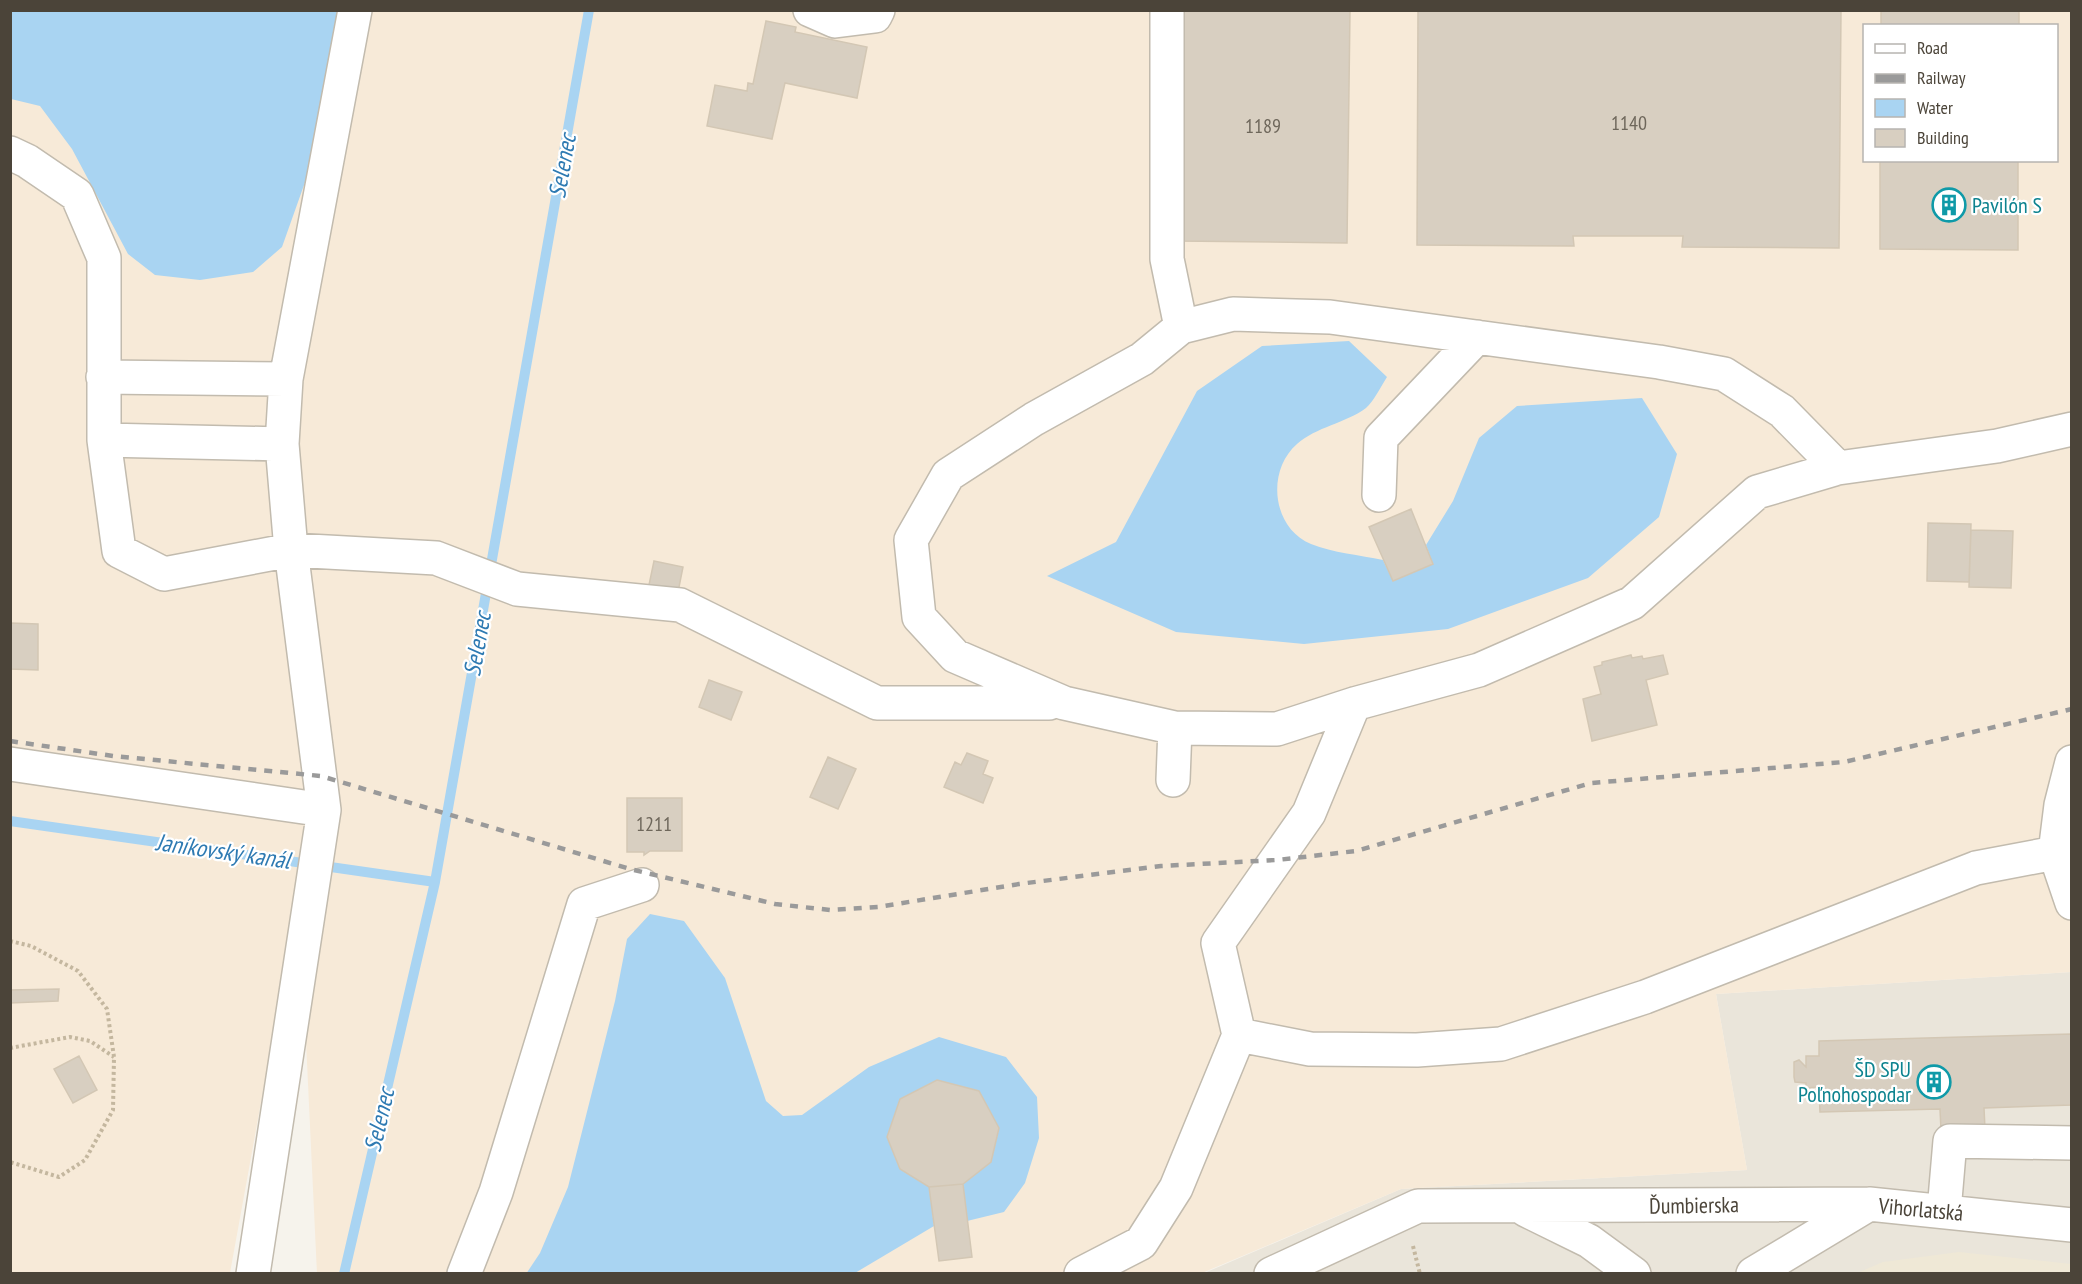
<svg xmlns="http://www.w3.org/2000/svg" width="2082" height="1284" font-family="'PT Sans Narrow',sans-serif">
<style>
.residential{fill:#eae5da}
.commercial{fill:#f7ead8;fill-rule:evenodd}
.education{fill:#efe8d6}
.water{fill:#a9d4f2}
.lines{fill:none;stroke-linecap:round;stroke-linejoin:round}
.stream{stroke:#a9d4f2;stroke-width:10}
.building{fill:#d8cfc1;stroke:#d3c7b4;stroke-width:1.5}
.minor-casing{stroke:#c2bbae;stroke-width:36}
.path{stroke:#c4b79f;stroke-width:4;stroke-dasharray:3 3;stroke-linecap:butt}
.minor{stroke:#fff;stroke-width:33}
.rail{stroke:#9a9a9a;stroke-width:4.5;stroke-dasharray:8 8;stroke-linecap:butt}
.labels{text-anchor:middle;dominant-baseline:central;stroke-width:4.5;stroke-linejoin:round;paint-order:stroke}
.number-label{font-size:20px;fill:#6e675b}
.culture-label{font-size:22px;fill:#0d838f;stroke:#fff;text-anchor:start}
.street-label{font-size:22px;fill:#4b4439;stroke:#fff}
.water-label{font-size:24px;font-style:italic;fill:#2e7ab2;stroke:#fff}
</style>
<rect width="100%" height="100%" fill="#f6f3ec"/>
<path class="residential" d="M2071,972V1273L1202,1274L1401,1189L1747,1170L1716,994Z"/>
<path class="commercial" d="M10,11H2071V972L1716,994L1747,1170L1401,1189L1202,1273L317,1274L299,893L230,1273H11ZM1864,26H2056V160H1864Z"/>
<path class="education" d="M1959,1252L2071,1264V1273H1857L1883,1262Z"/>
<path class="water" d="M11,11H341L320,140L282,247L253,272L200,280L155,275L128,254L72,149L40,106L11,99Z
M1349,341L1387,377C1381,386 1374,401 1366,408C1346,423 1316,427 1297,444C1266,471 1272,528 1311,544C1333,553 1360,555 1383,560L1393,581L1433,564L1426,545L1453,501L1479,438L1517,406L1642,398L1677,454L1659,517L1588,578L1448,629L1304,644L1176,632L1047,576L1116,542L1197,391L1262,346Z
M650,914L684,921L725,978L766,1101L783,1116L802,1115L869,1067L939,1037L1006,1057L1037,1097L1039,1138L1025,1183L1004,1212L967,1221L963,1184L991,1162L999,1129L979,1091L937,1080L901,1099L887,1137L900,1169L929,1187L934,1226L855,1273L526,1274L540,1253L568,1187L615,1001L627,939Z"/>
<g class="lines">
<path class="stream" d="M10,821L435,882
M344,1274L435,882L589,10"/>
</g>
<path class="building" d="M1179,10H1350L1347,243L1177,241Z
M1418,10H1841L1839,248L1682,247L1683,236H1573L1574,246L1417,245Z
M1881,10H2019V26H1881Z
M766,21L796,27L795,32L867,47L857,98L785,83L772,139L707,126L715,85L747,91L748,83L753,84Z
M1880,160H2018V250L1880,249Z
M1411,509L1433,564L1393,581L1369,527Z
M1928,523L1971,524L1969,582L1927,581Z
M1971,530L2013,531L2011,588L1969,587Z
M654,561L683,567L678,592L649,585Z
M10,623L38,624V670L10,669Z
M1631,655L1632,658L1642,656L1643,659L1663,655L1668,674L1646,680L1657,725L1592,741L1583,699L1601,694L1594,667L1602,665V662Z
M709,680L742,692L731,720L699,707Z
M967,753L988,761L983,774L993,778L983,803L944,787L955,762L961,765Z
M828,757L856,769L838,809L810,797Z
M627,798H682V851H650L644,855V852H627Z
M59,989L58,1001L10,1003V990Z
M2072,1034V1105L1984,1108L1985,1129L1941,1130L1940,1109L1820,1112L1819,1087L1806,1088V1083L1795,1082L1794,1077V1062L1799,1060L1806,1067V1056H1819V1041Z
M79,1056L97,1090L73,1103L54,1069Z
M937,1080L979,1091L999,1128L991,1162L963,1184L929,1187L900,1169L887,1137L900,1099Z
M963,1184L972,1257L939,1261L929,1187Z"/>
<g class="lines">
<g class="minor-casing">
<path id="minor" d="M810,10L835,21L875,16L878,10
M1167,10V259L1181,327
M10,153L27,161L77,195L104,258V440L119,551L164,574L291,550L436,558L517,589L680,605L877,703H1049
M103,377L286,379
M104,440L282,444
M1838,468L1782,411L1724,374L1659,362L1330,317L1233,314L1181,327L1142,359L1034,419L948,475L911,540L919,617L955,656L1064,703L1175,728L1277,729L1354,704L1479,670L1632,603L1757,492L1838,468L1997,446L2072,429
M1379,495L1381,438L1477,337
M2072,762L2061,805L2055,853L2072,903
M10,764L324,810
M1173,780L1175,728
M1239,1035L1310,1049L1417,1050L1501,1044L1645,997L1976,868L2055,853
M1526,1210L1589,1241L1634,1274
M1944,1211L1950,1141L2072,1143
M253,1274L324,810L291,550L282,444L286,379L355,10
M464,1274L496,1192L584,904L642,885
M1081,1274L1141,1243L1176,1188L1239,1035L1218,943L1309,813L1354,704
M1271,1274L1418,1206L1869,1204
M1753,1274L1869,1204L2072,1225"/>
</g>
<path class="path" d="M10,941L31,946L78,971L107,1009L114,1057L113,1110L85,1160L59,1177L10,1162
M10,1048L70,1037L90,1041L114,1057
M1413,1246L1420,1274"/>
<use href="#minor" class="minor"/>
<path class="rail" d="M10,741L113,756L321,776L630,869L775,904L830,910L878,907L1019,884L1161,866L1277,860L1356,851L1591,783L1844,762L2072,709"/>
</g>
<defs>
<g id="building-ring" transform="scale(1.725)"><circle r="9.5" fill="#fff" stroke="#0f9aa8" stroke-width="1.5"/><path d="M-4-6H4V6H1V3H-1V6H-4ZM-2.5-4.3h1.7v1.8h-1.7ZM.8-4.3h1.7v1.8H.8ZM-2.5-1h1.7V.8h-1.7ZM.8-1h1.7V.8H.8Z" fill="#0f9aa8"/></g>
</defs>
<g fill-rule="evenodd">
<use href="#building-ring" x="1949" y="205"/>
<use href="#building-ring" x="1934" y="1082"/>
</g>
<g class="labels">
<g class="number-label">
<text x="1629" y="123">1140</text>
<text x="1263" y="126">1189</text>
<text x="654" y="824">1211</text>
</g>
<g class="culture-label">
<text x="1972" y="205">Pavilón S</text>
<text x="1911" y="1069" text-anchor="end">ŠD SPU<tspan x="1911" dy="25">Poľnohospodar</tspan></text>
</g>
<g class="street-label">
<text transform="translate(1694 1205) rotate(-1)">Ďumbierska</text>
<text transform="translate(1921 1209) rotate(5)">Vihorlatská</text>
</g>
<g class="water-label">
<text transform="translate(562 166) rotate(-80)">Selenec</text>
<text transform="translate(477 644) rotate(-80)">Selenec</text>
<text transform="translate(223 851) rotate(8)">Janíkovský kanál</text>
<text transform="translate(379 1120) rotate(-77)">Selenec</text>
</g>
</g>
<rect width="2082" height="1284" fill="none" stroke="#4b4439" stroke-width="24"/>
<rect x="1863" y="24" width="195" height="138" fill="#ffffff" stroke="#b7b4b0" stroke-width="1.5"/>
<rect x="1875" y="44" width="30" height="9" fill="#ffffff" stroke="#b7b4b0" stroke-width="1.5"/>
<text x="1917" y="54" font-size="18" fill="#4b4439">Road</text>
<rect x="1875" y="74" width="30" height="9" fill="#9a9a9a" stroke="#b7b4b0" stroke-width="1.5"/>
<text x="1917" y="84" font-size="18" fill="#4b4439">Railway</text>
<rect x="1875" y="99" width="30" height="18" fill="#a9d4f2" stroke="#b7b4b0" stroke-width="1.5"/>
<text x="1917" y="114" font-size="18" fill="#4b4439">Water</text>
<rect x="1875" y="129" width="30" height="18" fill="#d8cfc1" stroke="#b7b4b0" stroke-width="1.5"/>
<text x="1917" y="144" font-size="18" fill="#4b4439">Building</text>
</svg>
